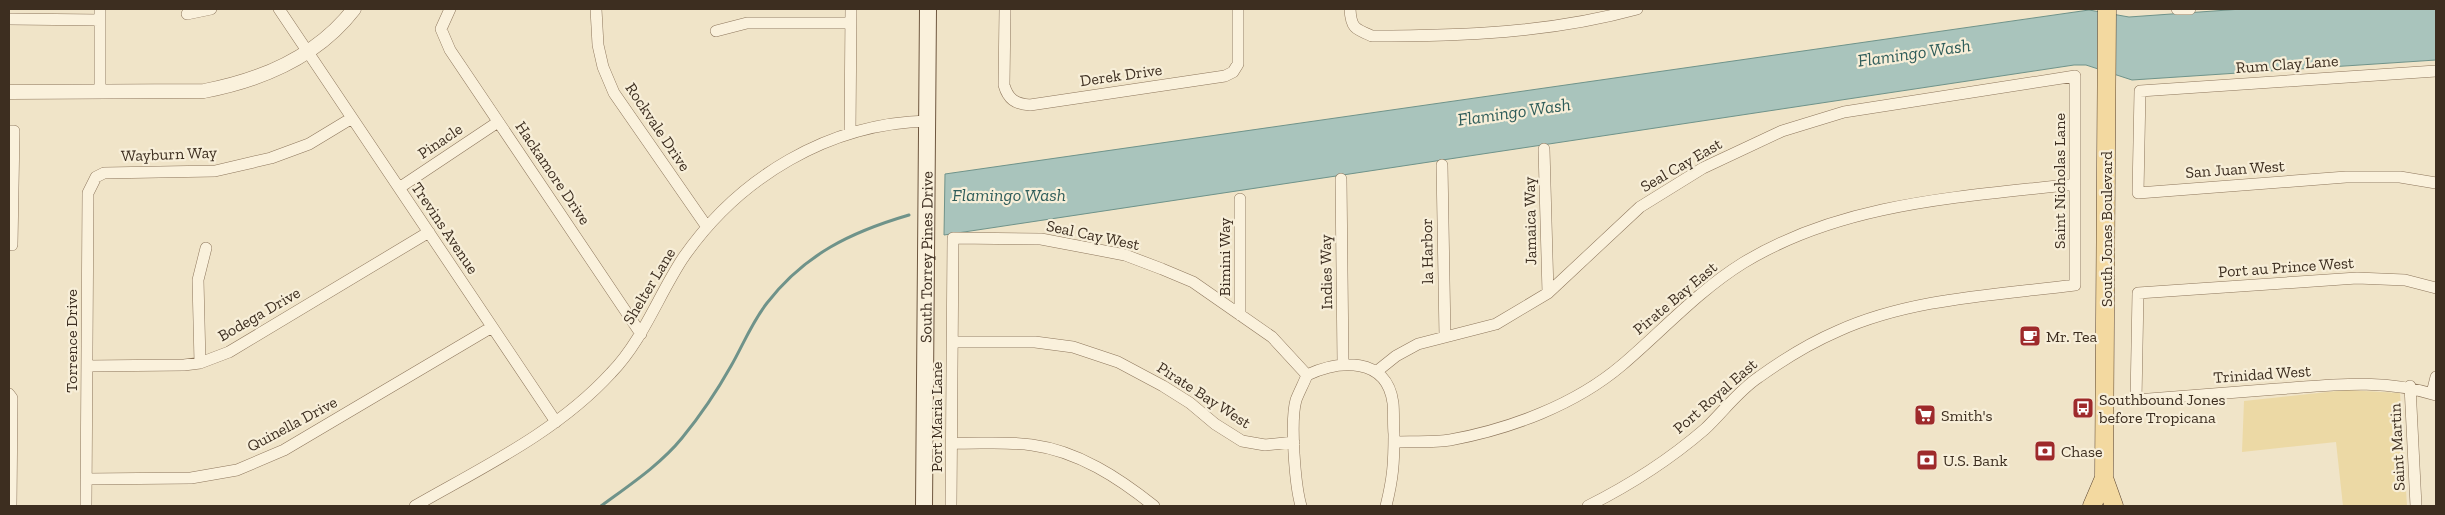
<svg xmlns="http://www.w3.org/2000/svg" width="2445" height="515" font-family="'Zilla Slab',serif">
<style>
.sand{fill:#ecd9a5}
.water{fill:#a9c4bc;stroke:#6f938a}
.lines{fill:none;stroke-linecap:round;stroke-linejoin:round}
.stream{stroke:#6f938a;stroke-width:3}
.minor-casing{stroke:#8d765c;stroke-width:12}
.tertiary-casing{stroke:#8d765c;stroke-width:15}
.secondary-casing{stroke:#6f573f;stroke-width:18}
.primary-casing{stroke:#5b4430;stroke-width:19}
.minor{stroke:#faf1dc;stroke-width:11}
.tertiary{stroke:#faf1dc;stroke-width:14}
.secondary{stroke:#faf1dc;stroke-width:16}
.primary{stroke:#f3d9a0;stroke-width:18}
.labels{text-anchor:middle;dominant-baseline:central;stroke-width:4.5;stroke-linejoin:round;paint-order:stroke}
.street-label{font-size:16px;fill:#3d2e20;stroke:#f7eed8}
.poi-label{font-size:16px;fill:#3d2e20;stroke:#f7eed8;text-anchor:start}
.water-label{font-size:18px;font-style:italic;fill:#2f5d5a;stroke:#f7eed8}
</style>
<rect width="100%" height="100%" fill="#f0e4c8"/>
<path class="sand" d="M2346,390L2400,393L2407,506H2343L2336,442L2242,452L2244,401Z"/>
<path class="water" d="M2242,9H2436V60L2132,80L2086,65H2074L944,235L945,174L2089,10L2129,17Z"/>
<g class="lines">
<path class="stream" d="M601,506C628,486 660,465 682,438C700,416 717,391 731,366C743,345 752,322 767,303C805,254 851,232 909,215"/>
<g class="minor-casing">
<path id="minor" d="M279,9L556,422
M450,9L441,29L450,50L641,334
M596,9L598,45L603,67L614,93L707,227
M1005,9L1004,85C1008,99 1015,104 1030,105L1225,76L1233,72L1238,64V9
M1350,9C1351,28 1355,29 1372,36C1462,36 1550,33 1637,9
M2177,9H2190
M187,14L211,9
M9,19L100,20
M716,31L747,23H851
M2436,71L2140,91L2138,193L2346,177H2400L2436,183
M100,92V9
M9,131H14L12,245
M850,133L851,9
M1544,149L1548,293
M1442,165L1445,337
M1341,179L1343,363
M399,188L498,122
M1240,199V315
M2436,288L2405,280L2357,278L2138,293L2136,400C2183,396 2230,393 2277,389C2332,385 2383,378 2436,395
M953,342H1035L1073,347L1118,362L1163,386L1190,403L1215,424L1242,441L1265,445L1294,442
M200,363L198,280L206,248
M87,366L184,365L200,363L229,352L429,232
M1376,372L1396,356L1418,344L1496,324L1548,293L1640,207L1703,168L1782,131L1844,112L2075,76V285C1997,295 1911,298 1838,331C1810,343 1784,359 1759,377C1739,390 1723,412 1705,429C1669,460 1630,485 1588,506
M2410,386L2416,506
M2432,393L2436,377
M9,394L12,398L11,506
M1394,442C1412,441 1432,443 1450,440C1510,429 1575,405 1622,365C1662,331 1698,291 1743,263C1843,202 1962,197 2075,184
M952,443C978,444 1006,441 1032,445C1078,451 1119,478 1154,506
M86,479L191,478L237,470L284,450L492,327
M86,506L88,193L96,177L104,173L215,171L271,158L309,144L352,118
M415,506C483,467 557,432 611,373C643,340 658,296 683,258C739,177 829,123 928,121
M951,506L953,238L1041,239L1125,255L1162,269L1193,282L1272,337L1307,375
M1301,506C1295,485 1290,421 1296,400C1299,392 1304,383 1307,375C1339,360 1387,356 1393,403C1394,413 1393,424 1394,434C1394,463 1393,478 1386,506"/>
</g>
<g class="tertiary-casing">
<path id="tertiary" d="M9,92L204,91C262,80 317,57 354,9"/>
</g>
<g class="secondary-casing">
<g id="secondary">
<path id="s1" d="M924,506L928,9"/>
</g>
</g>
<g class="primary-casing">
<path id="primary" d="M2107,9L2104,478L2114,506
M2092,506L2104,478"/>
</g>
<use href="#minor" class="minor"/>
<use href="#tertiary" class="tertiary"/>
<use href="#secondary" class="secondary"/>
<use href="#primary" class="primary"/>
</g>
<defs>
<g id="cafe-square" transform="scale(1.125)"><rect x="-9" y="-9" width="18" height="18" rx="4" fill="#9e2a2b" stroke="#f7eed8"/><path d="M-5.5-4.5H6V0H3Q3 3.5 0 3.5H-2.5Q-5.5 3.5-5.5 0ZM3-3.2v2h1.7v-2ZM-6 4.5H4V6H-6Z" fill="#fff"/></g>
<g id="bus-square" transform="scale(1.125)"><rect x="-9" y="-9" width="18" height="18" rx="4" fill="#9e2a2b" stroke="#f7eed8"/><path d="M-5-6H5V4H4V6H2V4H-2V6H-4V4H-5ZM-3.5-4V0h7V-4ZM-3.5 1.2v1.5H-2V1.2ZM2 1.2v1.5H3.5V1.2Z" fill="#fff"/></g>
<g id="supermarket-square" transform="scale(1.125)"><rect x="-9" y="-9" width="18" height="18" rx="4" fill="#9e2a2b" stroke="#f7eed8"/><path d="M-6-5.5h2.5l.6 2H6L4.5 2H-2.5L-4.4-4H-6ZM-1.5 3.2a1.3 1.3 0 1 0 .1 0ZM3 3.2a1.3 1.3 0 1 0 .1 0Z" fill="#fff"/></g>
<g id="bank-square" transform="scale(1.125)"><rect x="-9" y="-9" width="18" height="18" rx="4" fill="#9e2a2b" stroke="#f7eed8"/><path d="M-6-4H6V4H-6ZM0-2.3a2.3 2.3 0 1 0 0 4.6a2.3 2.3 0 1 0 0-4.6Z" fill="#fff"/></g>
</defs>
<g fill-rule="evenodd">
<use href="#cafe-square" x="2030" y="336"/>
<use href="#bus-square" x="2083" y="408"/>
<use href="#supermarket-square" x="1925" y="415"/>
<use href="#bank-square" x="2045" y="451"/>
<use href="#bank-square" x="1927" y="460"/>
</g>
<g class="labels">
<g class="street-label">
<text transform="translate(2287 64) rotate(-4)">Rum Clay Lane</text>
<text transform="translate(1121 75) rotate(-8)">Derek Drive</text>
<text transform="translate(658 127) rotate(56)">Rockvale Drive</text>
<text transform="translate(440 141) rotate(-34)">Pinacle</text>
<text transform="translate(169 154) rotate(-2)">Wayburn Way</text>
<text transform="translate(1681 165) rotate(-30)">Seal Cay East</text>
<text transform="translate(2235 169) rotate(-4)">San Juan West</text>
<text transform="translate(553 173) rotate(56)">Hackamore Drive</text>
<text transform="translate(2059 181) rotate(-90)">Saint Nicholas Lane</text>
<text transform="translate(1530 221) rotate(-91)">Jamaica Way</text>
<text transform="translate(445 228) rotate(56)">Trevins Avenue</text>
<text transform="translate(2106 229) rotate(-90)">South Jones Boulevard</text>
<text transform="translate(1093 235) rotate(12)">Seal Cay West</text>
<text transform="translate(1427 251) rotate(-91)">la Harbor</text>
<text stroke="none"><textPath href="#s1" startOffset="249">South Torrey Pines Drive</textPath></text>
<text transform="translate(1224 257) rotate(-90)">Bimini Way</text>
<text transform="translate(2286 267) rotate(-4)">Port au Prince West</text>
<text transform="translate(1326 272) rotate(-91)">Indies Way</text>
<text transform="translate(649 286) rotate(-59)">Shelter Lane</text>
<text transform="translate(1675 298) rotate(-40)">Pirate Bay East</text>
<text transform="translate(259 314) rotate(-30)">Bodega Drive</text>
<text transform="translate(71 341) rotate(-90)">Torrence Drive</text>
<text transform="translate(2262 374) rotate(-4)">Trinidad West</text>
<text transform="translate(1204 395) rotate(33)">Pirate Bay West</text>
<text transform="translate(1715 396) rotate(-41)">Port Royal East</text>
<text transform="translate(936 417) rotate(-90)">Port Maria Lane</text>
<text transform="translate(292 424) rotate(-28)">Quinella Drive</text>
<text transform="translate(2397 447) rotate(-93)">Saint Martin</text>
</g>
<g class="poi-label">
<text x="2046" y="336">Mr. Tea</text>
<text x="2099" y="399">Southbound Jones<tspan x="2099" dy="18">before Tropicana</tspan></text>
<text x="1941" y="415">Smith's</text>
<text x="2061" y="451">Chase</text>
<text x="1943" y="460">U.S. Bank</text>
</g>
<g class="water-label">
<text transform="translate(1914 53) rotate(-8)">Flamingo Wash</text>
<text transform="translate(1514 112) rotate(-8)">Flamingo Wash</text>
<text x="1009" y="195">Flamingo Wash</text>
</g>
</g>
<rect width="2445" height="515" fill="none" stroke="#3d2e20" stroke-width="20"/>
</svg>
